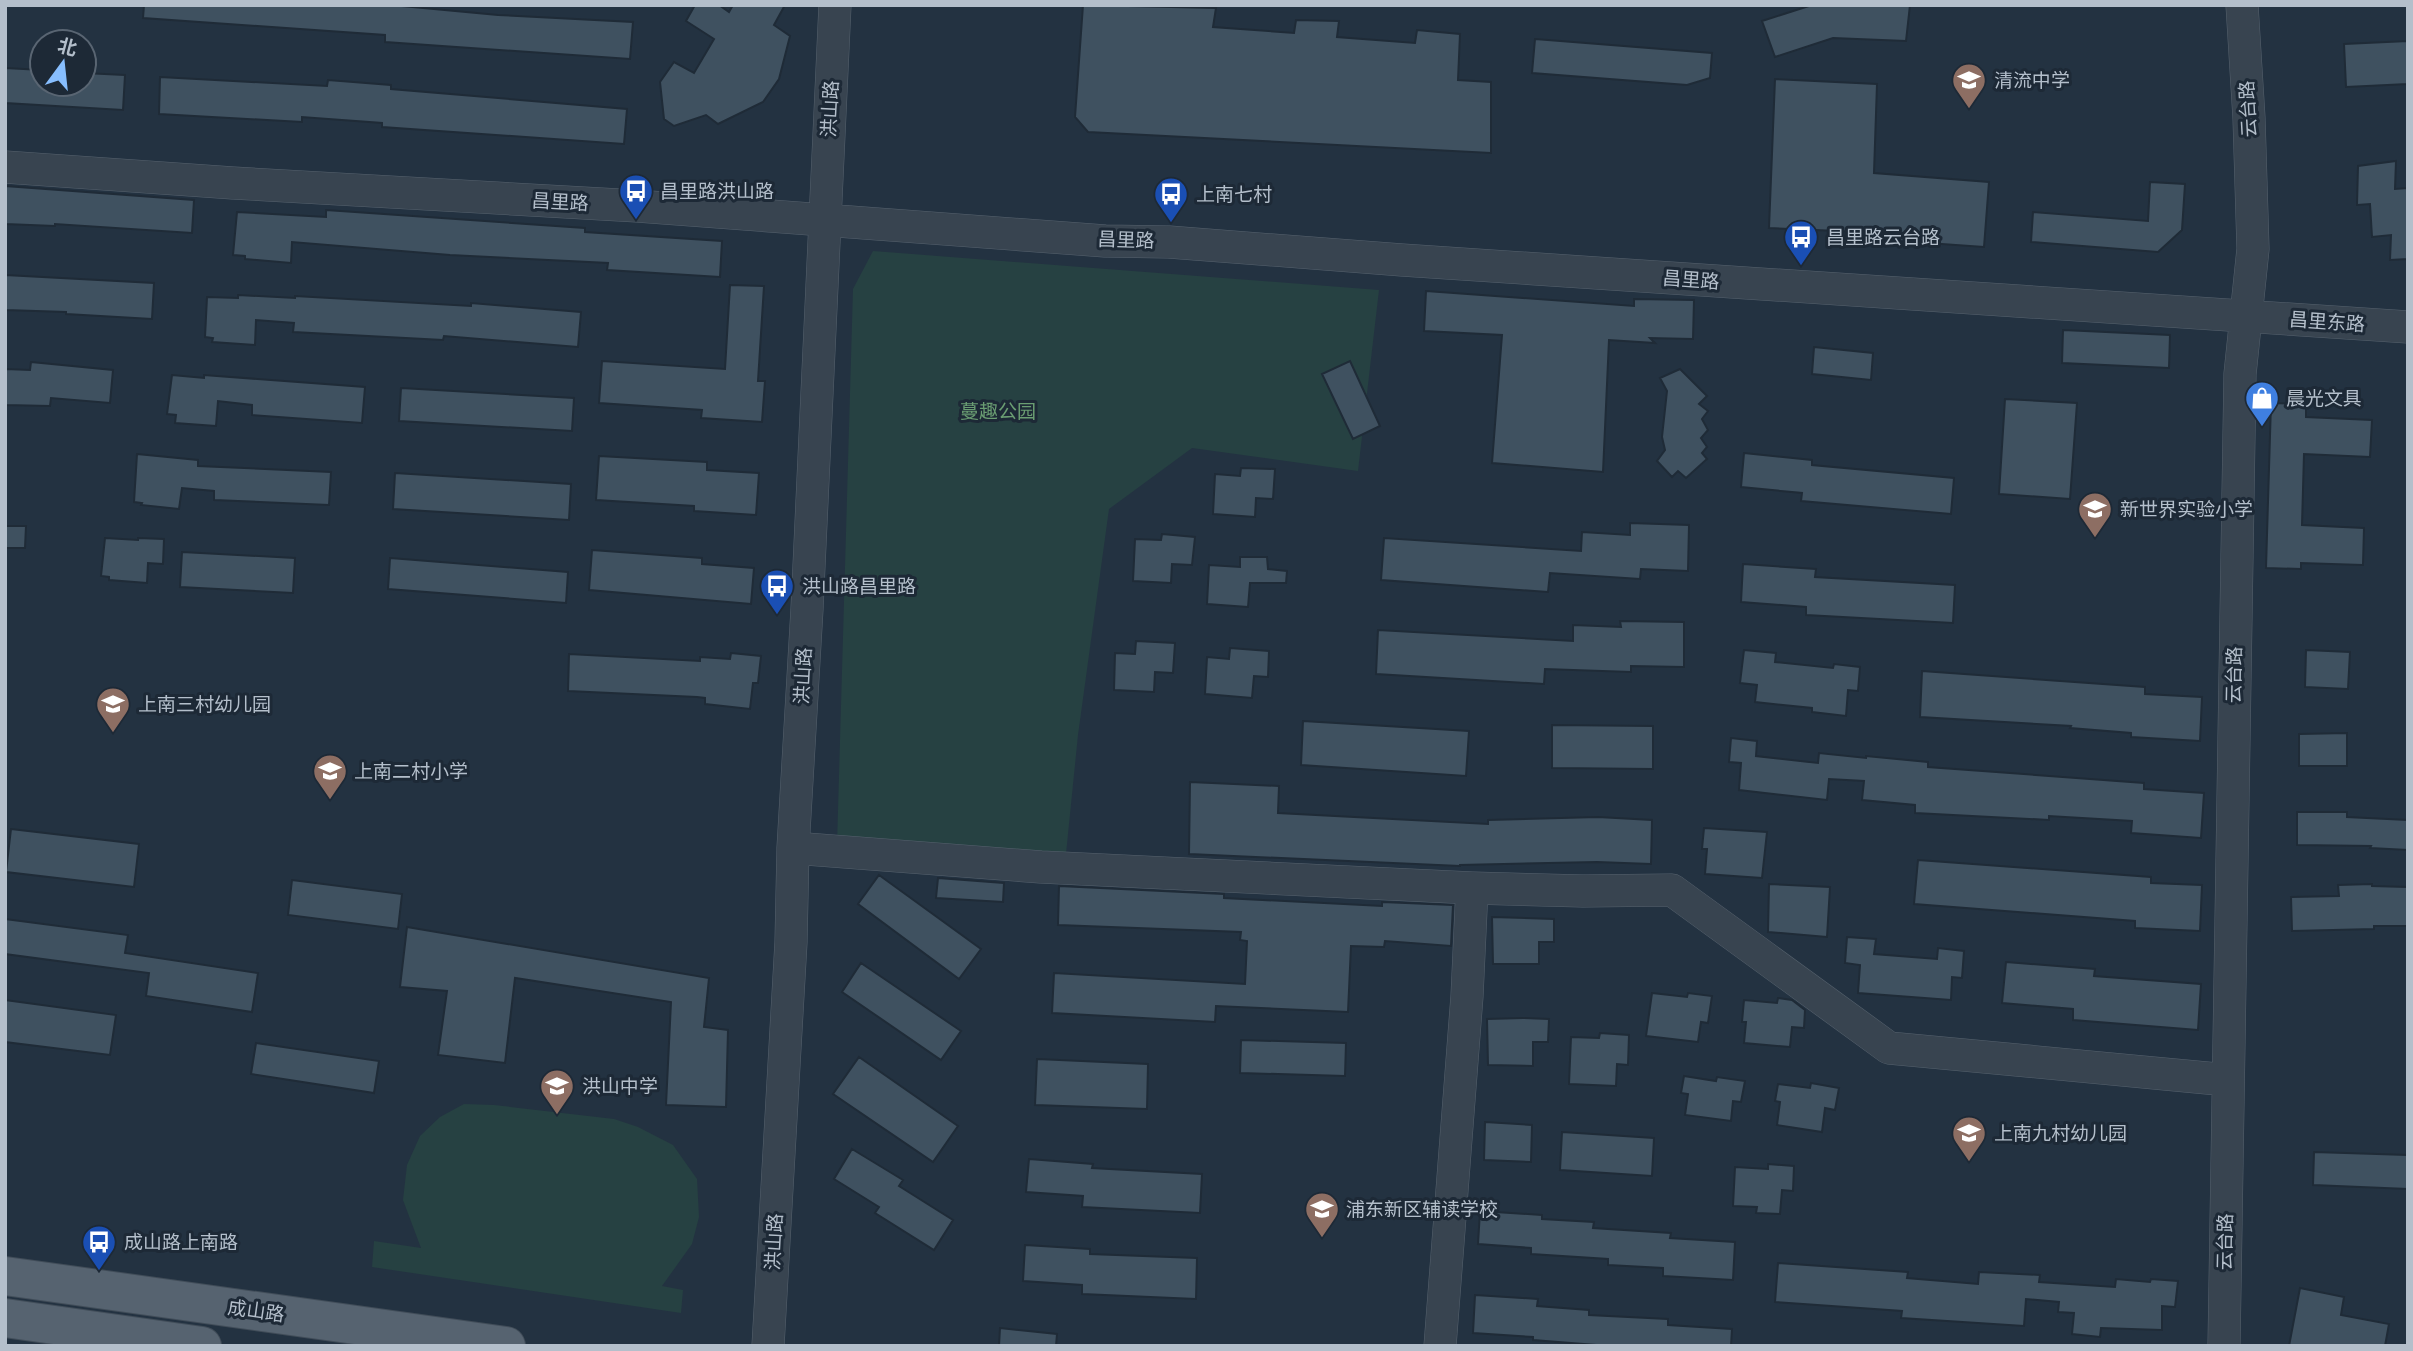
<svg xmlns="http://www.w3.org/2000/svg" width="2413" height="1351" font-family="Rubik,'Noto Sans SC',sans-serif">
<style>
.green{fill:#264142}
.building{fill:#3f5160;stroke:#1f2b37;stroke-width:2}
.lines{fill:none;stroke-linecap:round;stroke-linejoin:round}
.minor-casing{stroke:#56626e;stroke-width:33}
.major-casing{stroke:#414d59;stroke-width:40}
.minor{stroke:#384450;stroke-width:32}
.major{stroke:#566370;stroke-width:38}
.labels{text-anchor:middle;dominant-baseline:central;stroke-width:6;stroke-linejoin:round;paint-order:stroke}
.poi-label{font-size:19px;fill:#b4bfcb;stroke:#1d2936;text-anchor:start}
.street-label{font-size:19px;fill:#b4bfcb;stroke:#1d2936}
.park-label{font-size:19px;fill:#6a9d72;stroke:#1d2936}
</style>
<rect width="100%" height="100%" fill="#233241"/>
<path class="green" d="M873,251L1379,290L1358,471L1192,448L1109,509L1078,735L1066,854L837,845L853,289Z
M464,1104L494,1105L614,1119L638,1127L673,1145L697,1179L699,1217L692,1244L662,1286L683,1290L681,1313L372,1267L374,1241L421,1248L403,1200L407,1165L420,1136L440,1117Z"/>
<path class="building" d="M144,5H391L498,15L633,22L630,59L385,42V35L143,18Z
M695,5H719L729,12L733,5H785L774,25L790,36L779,79L763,102L718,124L706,115L674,126L664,119L660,82L674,62L694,73L714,39L686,21Z
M1083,5L1216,8L1213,27L1294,33L1296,20L1339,21L1337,37L1415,43L1417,30L1460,34L1458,80L1491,82V153L1088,132L1075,117Z
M1812,5H1910L1906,41L1833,38L1775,57L1762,21Z
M1535,39L1712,53L1710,78L1687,85L1532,73Z
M2408,41V84L2346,87L2344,44Z
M5,68L42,70V84H84V73L125,75L123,110L5,103Z
M160,77L327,86L328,80L391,85V89L627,109L624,144L382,127V123L302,117V122L159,114Z
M1775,79L1877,84L1874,173L1989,182L1984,247L1885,240L1886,233L1769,228Z
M2396,161L2395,189L2408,188V259L2390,260L2391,235L2372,237L2370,204L2357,205L2358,166Z
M2150,182L2185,184L2182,230L2158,252L2031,242L2033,212L2148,221Z
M5,186L194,200L192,233L55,224V226L5,224Z
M326,210L585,228V232L722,241L720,277L607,270L608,263L450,255L292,242L291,263L245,259V256L233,255L237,212L326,217Z
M5,275L154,283L152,319L66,314V312L5,310Z
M730,285L764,286L758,381H765L762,422L701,418L702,410L599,403L602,361L725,369Z
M1426,291L1634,306V299L1694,300L1693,339L1650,338L1655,343L1609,340L1603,472L1492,463L1502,335L1424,331Z
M238,295L295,298V296L471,306V303L581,312L578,347L444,336L443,340L293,332L294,323L256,320L255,345L212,342L213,338L205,337L207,297L238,298Z
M2063,330L2170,335L2169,368L2062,363Z
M1814,347L1873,353L1871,380L1812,374Z
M1350,361L1380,426L1353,439L1322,374Z
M31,362L113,370L110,403L51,398L50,406L5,405V369L30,370Z
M1680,369L1707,396L1699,404L1708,411L1702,419L1708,430L1701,438L1707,447L1702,453L1707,459L1686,478L1678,471L1672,477L1657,461L1665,450L1662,437L1667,391L1660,378Z
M172,375L204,378V375L365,387L362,423L252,415V405L218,401L216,426L175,423L176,415L167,414Z
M401,388L574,398L572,431L399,421Z
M2005,399L2077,403L2070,499L1999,494Z
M2271,403L2306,404V417L2372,420L2370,457L2304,454L2302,525L2364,528L2363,565L2301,563V569L2266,568Z
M1744,453L1812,460V465L1954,478L1951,514L1801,501L1802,493L1741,487Z
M137,454L198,460V466L331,472L329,505L214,500V491L182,488L179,509L141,505L142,503L134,502Z
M599,456L707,462V470L759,473L756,515L694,511V506L596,500Z
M1241,468L1275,469L1273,499L1256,498L1255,517L1213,514L1215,474L1240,476Z
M395,473L571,484L569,520L393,509Z
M1630,523L1689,525L1688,571L1641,569L1640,579L1550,573L1548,592L1381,580L1384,538L1581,551L1582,532L1630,535Z
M5,526H26L25,548H5Z
M1162,534L1195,537L1192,565L1172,564L1171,583L1133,581L1135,539L1161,540Z
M105,538L138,540V538L164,539L163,564L148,563L147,583L109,580V577L101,576Z
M592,550L702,558V564L754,568L751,604L589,590Z
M182,552L295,558L293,593L180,587Z
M1240,557H1267L1268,569L1287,571L1286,583H1250L1248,607L1207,604L1209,565L1240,567Z
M390,558L568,572L566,603L388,589Z
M1743,564L1816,569L1815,577L1955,585L1953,623L1806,615V607L1741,602Z
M1620,621L1684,622V667L1631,666V672L1545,669L1544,684L1376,674L1378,630L1573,641V625L1621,627Z
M1136,641L1175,643L1173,673L1155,672L1154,692L1114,690L1115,653L1135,654Z
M1230,648L1269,651L1268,677L1254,676L1252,698L1205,694L1207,657L1229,659Z
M1744,650L1776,653L1775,662L1833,668L1834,664L1860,667L1858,691L1848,690L1846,716L1812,712V708L1755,702L1757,685L1740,683Z
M2306,650L2350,652L2348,689L2305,687Z
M731,653L761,656L758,683H753L750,709L705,704V698L697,697L568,691L569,654L700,661V657L730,659Z
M1922,671L2145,687V694L2202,697L2200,741L2131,737V733L2070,728L2071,726L1920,717Z
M1303,721L1469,731L1466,776L1301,765Z
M1552,725L1653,726V769L1552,768Z
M2347,733V766H2299V734Z
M1731,738L1757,741L1756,756L1818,763L1819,753L1866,758V756L1928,762V767L2144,783V789L2204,793L2201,838L2131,833L2132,821L2049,816V820L1915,813V805L1862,800L1864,781L1829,779L1827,800L1739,790L1741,763L1729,762Z
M1190,782L1279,786L1278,813L1488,824V820L1598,817L1652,820L1651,864L1597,862L1460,865V866L1189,854Z
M2297,812H2347V817L2408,820V850L2370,848L2371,846L2297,845Z
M1704,828L1767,832L1762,878L1705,874L1707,849H1702Z
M11,829L139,844L134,887L6,872Z
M1918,860L2151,877V883L2202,885L2200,931L2135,928V921L1914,904Z
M879,875L981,949L959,979L858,904Z
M938,878L1004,883L1003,902L936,898Z
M292,880L402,894L398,929L288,915Z
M1769,884L1830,887L1827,937L1768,932Z
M2372,884V886L2408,887V926H2374V929L2292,931L2291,897L2339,896L2338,885Z
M1059,886L1224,894V898L1382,906V902L1453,905L1451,946L1385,941L1384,947L1351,946L1348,1012L1216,1006L1215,1022L1052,1013L1054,973L1245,984L1247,941L1240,940L1241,932L1058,925Z
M1492,917L1554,919V942H1539V964H1493Z
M5,919L128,935L125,953L258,973L252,1012L146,996L149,973L5,954Z
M407,927L709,978L704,1027L728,1030L726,1107L666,1105L671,1002L515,978L505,1063L438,1055L447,991L400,987Z
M1847,937L1876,939L1874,954L1937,959L1938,948L1964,951L1962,978L1952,977L1951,1000L1858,993L1860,965L1845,963Z
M2006,962L2095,969L2094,976L2201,984L2198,1030L2073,1020V1009L2002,1003Z
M861,963L961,1031L941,1060L842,992Z
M1652,993L1687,997L1688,993L1712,996L1708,1023L1701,1022L1698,1042L1646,1036Z
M1778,998L1792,1000L1805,1010L1804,1028L1792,1027L1790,1047L1744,1043L1746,1022H1742L1744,1000L1777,1003Z
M5,1000L116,1015L110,1055L5,1042Z
M1523,1018L1549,1019L1548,1042H1533V1066L1488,1065L1487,1019Z
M1600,1033L1629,1035L1628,1065L1617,1064L1616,1086L1569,1084L1571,1037L1599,1038Z
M1241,1040L1346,1043L1345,1076L1240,1073Z
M256,1043L379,1061L374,1093L251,1074Z
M859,1057L958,1126L933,1162L833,1094Z
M1037,1059L1148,1064L1147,1109L1035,1105Z
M1684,1076L1716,1081L1717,1077L1745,1081L1741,1102L1733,1101L1731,1121L1685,1115L1688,1094L1681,1093Z
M1811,1083L1839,1088L1835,1110L1825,1108L1822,1132L1777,1125L1780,1102L1775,1101L1778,1084L1810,1088Z
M1485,1122L1532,1125L1531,1162L1484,1160Z
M1562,1132L1654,1138L1652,1176L1560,1170Z
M852,1149L903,1180L899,1186L953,1220L934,1250L875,1213L879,1207L834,1179Z
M2314,1152L2408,1155V1189L2313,1185Z
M1029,1159L1093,1164L1092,1168L1202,1174L1200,1213L1082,1207L1083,1196L1026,1192Z
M1768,1164L1794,1166L1793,1191L1782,1190L1780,1214L1756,1213L1757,1207L1733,1206L1735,1167L1768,1169Z
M1480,1211L1542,1215V1219L1594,1222L1593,1228L1671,1233L1670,1238L1735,1242L1733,1280L1663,1276V1268L1608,1265V1259L1531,1254V1248L1478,1244Z
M1025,1245L1090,1249V1254L1197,1258L1196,1299L1082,1294V1285L1023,1281Z
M1778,1263L1908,1272L1907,1278L1978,1284L1979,1272L2040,1275L2039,1282L2115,1287L2116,1279L2150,1282L2151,1279L2178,1281L2175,1307L2162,1306V1330L2101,1328L2100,1337L2072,1334L2074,1313L2058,1312L2059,1302L2026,1299L2024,1326L1901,1318L1902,1311L1775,1302Z
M2300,1288L2344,1297L2341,1315L2389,1324L2385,1346H2289Z
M1475,1295L1538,1299L1537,1306L1589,1310V1315L1668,1319V1325L1732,1329L1731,1346H1609L1533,1340V1337L1473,1333Z
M1000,1328L1057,1334L1056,1346H999Z"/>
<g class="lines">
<g class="minor-casing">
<path id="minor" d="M5,167L233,183L637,206L1105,241L1169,242L1402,260L2408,327
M793,848L1041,867L1472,888L1583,891L1672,890L1889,1048L2228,1080
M768,1346L791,942L793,848L807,609L835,5
M1440,1346L1467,996L1472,888
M2224,1346L2240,374L2253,249L2249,118L2242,5"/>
</g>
<g class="major-casing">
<path id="major" d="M5,1276L506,1346
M5,1318L202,1346"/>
</g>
<use href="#minor" class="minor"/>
<use href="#major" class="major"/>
</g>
<defs>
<g id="school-pin" transform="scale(1.75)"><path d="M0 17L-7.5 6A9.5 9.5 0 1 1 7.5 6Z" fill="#8d6e63" stroke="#1d2936"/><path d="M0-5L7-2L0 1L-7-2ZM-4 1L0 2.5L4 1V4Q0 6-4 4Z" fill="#fff"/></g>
<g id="bus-pin" transform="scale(1.75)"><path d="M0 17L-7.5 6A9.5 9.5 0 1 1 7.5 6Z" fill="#1a4fb4" stroke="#1d2936"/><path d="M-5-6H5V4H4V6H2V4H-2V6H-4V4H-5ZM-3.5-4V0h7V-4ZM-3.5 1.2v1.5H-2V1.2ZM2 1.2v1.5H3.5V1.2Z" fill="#fff"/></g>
<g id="shop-pin" transform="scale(1.75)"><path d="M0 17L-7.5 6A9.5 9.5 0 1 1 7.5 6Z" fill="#3f7fe0" stroke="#1d2936"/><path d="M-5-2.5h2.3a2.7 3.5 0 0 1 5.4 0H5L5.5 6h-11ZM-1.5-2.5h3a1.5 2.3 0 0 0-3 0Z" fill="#fff"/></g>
</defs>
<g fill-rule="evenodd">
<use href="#school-pin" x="1969" y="80"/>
<use href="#bus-pin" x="636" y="191"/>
<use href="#bus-pin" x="1171" y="194"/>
<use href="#bus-pin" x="1801" y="237"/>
<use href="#shop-pin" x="2262" y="398"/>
<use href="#school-pin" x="2095" y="509"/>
<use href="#bus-pin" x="777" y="586"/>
<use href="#school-pin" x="113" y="704"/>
<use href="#school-pin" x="330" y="771"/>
<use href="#school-pin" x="557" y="1086"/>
<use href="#school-pin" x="1969" y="1133"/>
<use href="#school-pin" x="1322" y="1209"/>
<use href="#bus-pin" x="99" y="1242"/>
</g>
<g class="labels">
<g class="poi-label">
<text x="1994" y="80">清流中学</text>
<text x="660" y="191">昌里路洪山路</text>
<text x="1196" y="194">上南七村</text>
<text x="1826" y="237">昌里路云台路</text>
<text x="2286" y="398">晨光文具</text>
<text x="2120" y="509">新世界实验小学</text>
<text x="802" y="586">洪山路昌里路</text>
<text x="138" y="704">上南三村幼儿园</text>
<text x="354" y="771">上南二村小学</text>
<text x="582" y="1086">洪山中学</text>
<text x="1994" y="1133">上南九村幼儿园</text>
<text x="1346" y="1209">浦东新区辅读学校</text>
<text x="124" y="1242">成山路上南路</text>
</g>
<g class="street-label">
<text transform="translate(830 109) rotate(-87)">洪山路</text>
<text transform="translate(2248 109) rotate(-93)">云台路</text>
<text transform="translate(560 202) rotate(3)">昌里路</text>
<text transform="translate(1126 240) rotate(2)">昌里路</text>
<text transform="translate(1691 280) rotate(4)">昌里路</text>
<text transform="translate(2327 322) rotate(4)">昌里东路</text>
<text transform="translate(2234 675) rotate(-89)">云台路</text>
<text transform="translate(803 676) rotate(-87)">洪山路</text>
<text transform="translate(774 1242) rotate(-87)">洪山路</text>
<text transform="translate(2225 1242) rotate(-89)">云台路</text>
<text transform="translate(256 1311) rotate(8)">成山路</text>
</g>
<g class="park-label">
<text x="998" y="411">蔓趣公园</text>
</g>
</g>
<rect width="2413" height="1351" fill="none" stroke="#b4bfcb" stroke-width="14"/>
<g transform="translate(63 63) rotate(15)"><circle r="33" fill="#1d2936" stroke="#596572" stroke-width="2"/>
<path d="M0-5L12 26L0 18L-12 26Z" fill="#87befe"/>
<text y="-10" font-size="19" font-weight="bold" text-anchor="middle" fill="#b4bfcb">北</text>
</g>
</svg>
